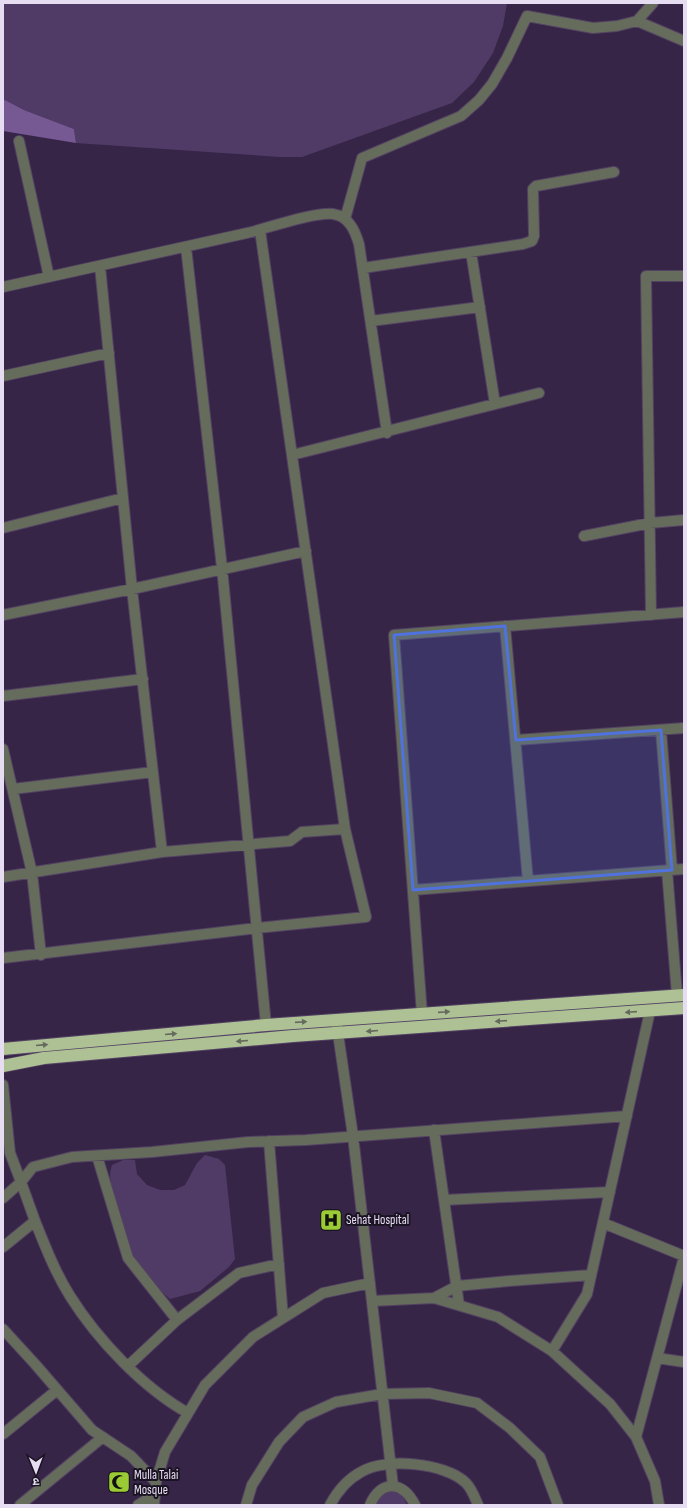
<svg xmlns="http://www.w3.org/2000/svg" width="687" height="1508" font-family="'Sofia Sans Condensed','Noto Sans Devanagari',sans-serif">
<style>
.green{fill:#503b66}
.forest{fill:#765993}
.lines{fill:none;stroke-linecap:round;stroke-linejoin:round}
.minor-casing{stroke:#534263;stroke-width:12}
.highway-casing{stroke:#534263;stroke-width:14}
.minor{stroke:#656c5b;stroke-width:10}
.highway{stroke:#aec195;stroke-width:12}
.oneway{fill:#646a5c}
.marked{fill:#5072df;fill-opacity:0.2;stroke:#5072df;stroke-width:3;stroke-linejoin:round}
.labels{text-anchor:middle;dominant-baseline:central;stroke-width:4;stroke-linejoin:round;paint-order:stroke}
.poi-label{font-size:13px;fill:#e7ddf3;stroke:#1a1322;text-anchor:start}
</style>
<rect width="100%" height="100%" fill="#372547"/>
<path class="green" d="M3,3H507L503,26L493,53L474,82L452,103L302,157H280L76,143L74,129L24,110L3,99Z
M205,1155L219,1159L225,1165L235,1259L229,1267L200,1291L170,1299L150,1282L135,1264L111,1196L110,1173L112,1165L123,1160H135L137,1174L147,1185L160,1190H174L185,1185L197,1163Z
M392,1487L402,1494L407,1505H375L380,1494Z"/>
<path class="forest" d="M3,99L24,110L74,129L76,143L3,131Z"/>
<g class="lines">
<g class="minor-casing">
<path id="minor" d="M653,3L637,21L684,41
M19,141L49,277
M345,219L362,158L461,116L479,100L492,84L507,58L527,16L593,28L617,26L637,21
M186,247L222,568L266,1025
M471,252L495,404
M100,266L132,589L162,852
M363,268L523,244L532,241L534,236L533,189L536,186L614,172
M3,287C84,269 166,251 247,233C268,228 313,212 333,214C349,216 355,231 359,244L387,433
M371,321L480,307
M3,376L109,353
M292,455L539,393
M3,528L123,498
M584,536L650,523L684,520
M3,615L132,589L306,551
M651,615L646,276H684
M505,626L528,881
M3,696L143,679
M661,730L672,870
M516,740L684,728
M3,749L32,873L41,955
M13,789L153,772
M667,870L677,995
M3,877L162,852L290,841L302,832L345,829
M413,890L684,869
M3,958L257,928L366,917L345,829L260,230
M422,1014L394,635L684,612
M336,1020L353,1136L393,1486
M3,1085L10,1153L21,1182L3,1198
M434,1130L459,1305
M269,1141L283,1318
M97,1156L128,1258L177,1320
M444,1200L610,1192
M35,1221C45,1246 55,1272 70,1296C97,1339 143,1388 188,1413
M603,1223L684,1256
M3,1247L35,1221L21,1182L33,1167L72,1157L152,1152L248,1142L306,1140L627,1116
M434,1298L457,1286L509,1281L591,1275
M372,1301L434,1298L498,1317L552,1351L610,1404L636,1437L655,1481L659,1505
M3,1329L35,1364L92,1430L131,1456L156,1482
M552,1351L587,1294L650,1011
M657,1358L684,1362
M128,1366L177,1320L239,1273L279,1264
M3,1434L57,1390
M636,1437L684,1257
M20,1505L103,1437
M138,1505L154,1495
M154,1505L156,1482L165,1452L205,1385L253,1337L323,1293L370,1283
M246,1505L252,1485L279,1442L303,1417L336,1402L382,1394L429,1393L477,1403L510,1428L540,1457L558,1505
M330,1505C337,1492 348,1479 361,1472C386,1457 446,1463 466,1483C472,1489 475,1498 478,1505
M370,1505C381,1479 403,1481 415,1505"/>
</g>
<g class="highway-casing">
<path id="highway" d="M3,1049L266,1025L684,995
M3,1066L44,1058L293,1036L684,1008"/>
</g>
<use href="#minor" class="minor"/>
<use href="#highway" class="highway"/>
</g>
<defs><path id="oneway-solid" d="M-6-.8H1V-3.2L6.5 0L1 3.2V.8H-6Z"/></defs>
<g class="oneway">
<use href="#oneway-solid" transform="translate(444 1012) rotate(-4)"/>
<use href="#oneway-solid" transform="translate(631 1012) rotate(176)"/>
<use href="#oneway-solid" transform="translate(501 1021) rotate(176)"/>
<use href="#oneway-solid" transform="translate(301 1022) rotate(-4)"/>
<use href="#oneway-solid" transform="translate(372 1031) rotate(175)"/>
<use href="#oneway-solid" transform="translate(171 1034) rotate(-5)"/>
<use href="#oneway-solid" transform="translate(242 1041) rotate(175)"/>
<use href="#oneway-solid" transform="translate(42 1045) rotate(-5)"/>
</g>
<path class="marked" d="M505,626L516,740L661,730L672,870L413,890L394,635Z"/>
<defs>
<g id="hospital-square" transform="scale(1.15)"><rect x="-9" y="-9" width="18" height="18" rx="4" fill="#9acb34" stroke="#1a1322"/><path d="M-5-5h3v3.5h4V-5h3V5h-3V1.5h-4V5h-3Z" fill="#111"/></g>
<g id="mosque-square" transform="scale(1.15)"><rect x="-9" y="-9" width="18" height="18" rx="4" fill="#9acb34" stroke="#1a1322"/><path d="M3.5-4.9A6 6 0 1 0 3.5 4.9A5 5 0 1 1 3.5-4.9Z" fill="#111"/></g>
</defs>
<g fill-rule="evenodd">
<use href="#hospital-square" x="331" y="1220"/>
<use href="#mosque-square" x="119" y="1482"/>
</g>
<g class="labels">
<g class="poi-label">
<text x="346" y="1220">Sehat Hospital</text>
<text x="134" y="1475">Mulla Talai<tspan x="134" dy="15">Mosque</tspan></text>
</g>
</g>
<rect width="687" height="1508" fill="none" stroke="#e7ddf3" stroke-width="8"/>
<g transform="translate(36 1472) rotate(179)" stroke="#1a1322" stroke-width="3" paint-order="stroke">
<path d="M0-3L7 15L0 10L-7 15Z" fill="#e7ddf3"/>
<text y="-6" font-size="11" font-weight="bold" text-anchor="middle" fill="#e7ddf3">उ</text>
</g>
</svg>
